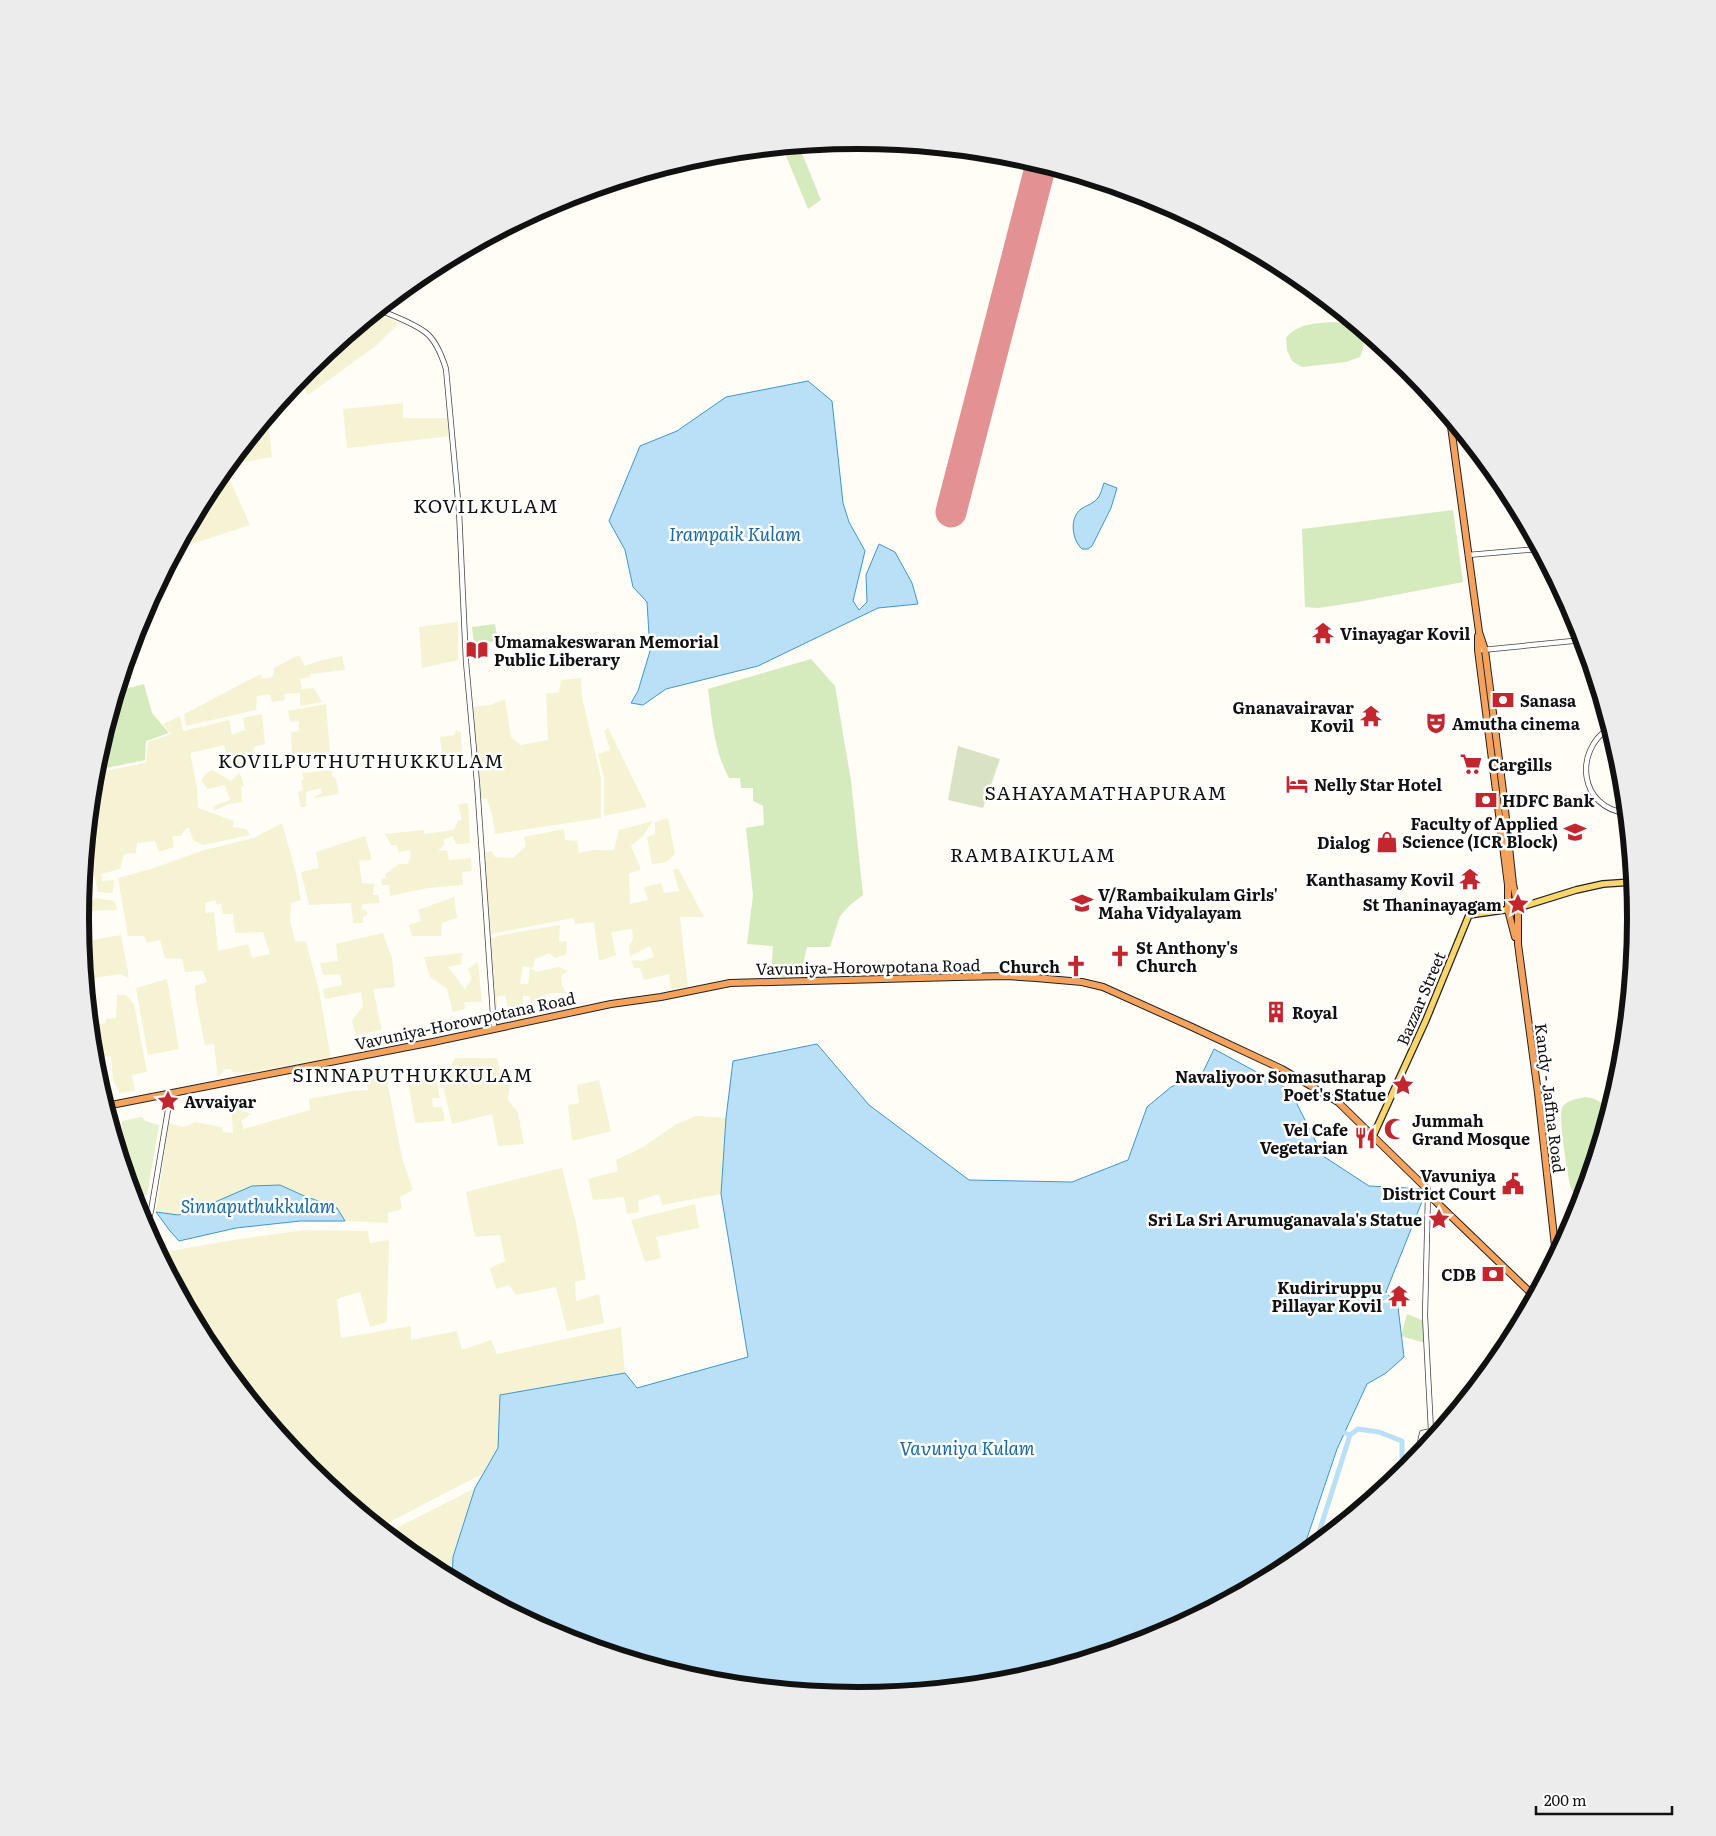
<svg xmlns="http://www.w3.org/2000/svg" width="1716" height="1836" font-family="Literata,serif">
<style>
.farmland{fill:#f6f3d4;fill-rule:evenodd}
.green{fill:#d5ebbd}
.cemetery{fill:#d9e3c4}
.pitch{fill:#e6f2cf}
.water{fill:#b9e0f7;stroke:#3f96cf}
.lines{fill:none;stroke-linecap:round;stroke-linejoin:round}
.canal{stroke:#b9e0f7;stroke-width:5}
.runway{stroke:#e29292;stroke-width:31}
.minor-casing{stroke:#444;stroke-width:6}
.major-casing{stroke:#222;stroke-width:8}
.highway-casing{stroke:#222;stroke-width:8}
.minor{stroke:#fff;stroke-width:4.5}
.major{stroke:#f9d66b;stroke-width:5.5}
.highway{stroke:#f5a25d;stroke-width:6}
.labels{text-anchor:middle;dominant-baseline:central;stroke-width:5;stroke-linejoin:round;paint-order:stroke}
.poi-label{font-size:16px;font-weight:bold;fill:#111;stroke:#fff;text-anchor:start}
.street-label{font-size:16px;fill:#111;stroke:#fff}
.water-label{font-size:18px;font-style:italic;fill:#1768a6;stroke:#fff}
.quarter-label{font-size:19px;letter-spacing:1px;fill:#111;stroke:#fff}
.rim{fill:none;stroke:#111;stroke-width:6}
</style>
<rect width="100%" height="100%" fill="#fffdf5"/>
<path class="farmland" d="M375,313L399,323L377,345L308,395L299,379L308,368Z
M403,403V418H449L452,436L347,448L343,409Z
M268,417L272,457L228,465Z
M225,469L250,525L177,549L211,486Z
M458,622V660L422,668L419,627Z
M299,655L305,666L322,660L342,656L345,670L310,674V677L300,679L302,689L314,688L322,702L300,706V693L284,694L285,700L272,702L270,694L257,696L256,710L186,726L184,714L261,674L262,679L273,677L274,668Z
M581,678L582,697L601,778V818L495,834L492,815L487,799L475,798L470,707L490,705L505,699L511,737L521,745L548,740L546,694L559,692L561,680Z
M326,704L330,752L292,756L291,732L299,731V721L290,722L288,711Z
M262,714L265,744L254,747L252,762L237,767L229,766L224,745L190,753L197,788L198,808L234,821L233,827L246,829L250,835L203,845L193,840L189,827L184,830L181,836H172L174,847L159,852L155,841L137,843L136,853L124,854L120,869L101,874L102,881L114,880L113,893L98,892L87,842L94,773L146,763L148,742L171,734L163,724L180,716L183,731L229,720L232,735L245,730L243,718Z
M608,728L647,807L604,816V778L598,754L610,750L604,731Z
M456,730L461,732L462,753L443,759L440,737L454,735Z
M212,770L231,781L240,773L244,785L241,787L242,802L229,804L214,811L213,806L230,800L225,785L208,789L201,781L206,773Z
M332,770V776L336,779L339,794L314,798V797L322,793L321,788L306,792V807H300L298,792L303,790L301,781L304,779L302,773Z
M468,803L470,843L456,844L453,836L444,839V845L438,851L447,850L449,860L471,858L472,871L462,872L463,885L428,888L390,896L389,885H382L381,879L386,878L385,874L399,864H408L411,856L410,850L399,852L396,845H391L385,834L424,830V834L454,830L458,821L462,820L458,804Z
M668,818L675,854L667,862L652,864L647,837L655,834V822Z
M653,821L643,836L631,846L641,869L629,874L630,904L648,900L644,887L661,883L664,893L679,891L673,870L678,868L704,917H680L688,987L671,989L669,974L644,980L640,968H634L631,960L642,961L654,957L650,946L630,956L629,946L633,939L632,929L611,932L616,955L599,961L594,922L575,924L573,918L486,935L482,853L492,851L495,857L513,858L526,846L524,837L564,829L565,840L577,841L579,853L594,850H614L619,830Z
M282,823L295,869L301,900L291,903L290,921L295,941L306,942L319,990L331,1059L246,1073L233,1072L230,1069L224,1070L218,1078L214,1044L205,1045L196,1000L195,986L207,982L203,971L185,972L182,959L165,958L160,940L147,943L144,936H128L118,878L151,869L204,850L254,838ZM215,900L217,905L221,903L223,914H233L235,933L263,932L270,954L252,958L248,944L218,951L214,912L206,913L205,903Z
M365,836L372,860L359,861L362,883L374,884L373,895H378L380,903L363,904L361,909L366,910L368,914L363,917V923H353L351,903L309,905L301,872L319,868L316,852Z
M454,897L457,918L442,923L441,936H412L409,925L421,921L418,910Z
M96,898L115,901L117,910L81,911L82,901L87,902Z
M560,925L559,941L567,942L566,955L554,958L550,953L535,959L533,968L523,966L520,984H528L530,968L537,972L559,967L568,971L561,976L562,985L566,993H549L530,1003V996H523V1011L528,1012V1019L516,1021L515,1008H508L505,995L497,997V1008L490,1007L485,940L502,935Z
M383,933L392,958L395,987L373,989L382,1030L356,1035L352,1021L363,1006L361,992L325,999L323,989L342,985L340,974L323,975L320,963L338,961L336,944Z
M121,935L129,978L120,974L94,978V987L87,990L82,937L92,936L93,940Z
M462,953L461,964L448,967L465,989L472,978L468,969L478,962L482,1002H464L465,1009L453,1012L447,989L430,977L424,957Z
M167,979L179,1049L148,1055L136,988Z
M117,995H126L134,1004L147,1072L132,1075L135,1091L120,1093L113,1080L111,1056L94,1058L91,1026L106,1023V1019L116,1018Z
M455,1058H497L500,1071L512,1070L508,1100L518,1113L524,1144L498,1146L492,1114L452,1124L438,1064L450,1068Z
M435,1074L440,1098H432L433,1107H442L445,1121L415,1123L408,1081L423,1080L424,1076Z
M386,1075L402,1158L413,1190L400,1197L402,1209L388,1213V1223L345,1221L337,1208L302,1195L280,1185L215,1202L178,1215L156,1212L169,1123L184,1127L195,1122L222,1127L223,1132L233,1133L231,1106L251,1114L241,1121L244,1129L310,1110L309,1099L352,1091L368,1090L366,1076Z
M599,1080L611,1131L572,1141L568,1105L579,1103L577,1085Z
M696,1116L726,1118L721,1194L662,1205L659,1194L638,1201L639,1212L627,1214L624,1197L593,1200L588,1179L618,1171L616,1160L643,1147L676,1124Z
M562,1168L576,1223L586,1279L575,1282L576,1301L599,1294L604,1323L567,1331L556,1287L516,1295L509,1285L496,1289L490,1268L505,1261L500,1235L475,1237L466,1192Z
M695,1204L699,1228L656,1237L661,1258L645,1262L631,1220Z
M305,1230L368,1231L370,1243L389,1240L387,1322L370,1327L360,1292L337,1299L341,1338L411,1326V1340L457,1331L462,1350L491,1340L497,1354L621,1327L625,1373L500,1395L498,1448L482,1474L380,1527L308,1468L211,1350L159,1253L233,1240Z
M475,1488L453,1557L452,1579L426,1565L387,1533Z"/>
<path class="green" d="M799,146L821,200L808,209L784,151L785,147Z
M1336,322L1359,329C1365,341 1365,346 1360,357L1346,362L1302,367L1292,361L1287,350L1286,338C1298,323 1318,323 1336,322Z
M1453,510L1463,582L1358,602L1318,608L1305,607L1302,529Z
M495,624L498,641L474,645L472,627Z
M811,659L835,686L851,781L863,895L850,905L840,916L830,947H807L800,977L771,978L773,946L747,944L753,895L746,828L764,825L763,806L753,801V788H741L740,778H729C714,751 712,720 708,689Z
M144,684L152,713L169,733L146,741L145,760L96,770V764L118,691Z
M1585,1097C1596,1098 1602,1102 1609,1111L1582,1199C1578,1197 1573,1193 1571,1188C1568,1180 1558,1115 1562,1108C1566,1100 1577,1099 1585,1097Z
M1407,1314L1424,1321L1425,1343L1401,1336Z"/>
<path class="cemetery" d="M958,746L1000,759L983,808L948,800Z"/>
<path class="pitch" d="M142,1117L145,1121L159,1125L147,1195L134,1197L122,1158V1121Z"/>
<path class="water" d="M808,381L832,401L843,503L849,522L865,551L853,601L859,610L867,602L866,575L879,544L895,552L912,583L918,604L878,608L758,666L666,689L643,705L631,703L638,691L650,651L647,602L633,587L625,550L609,521L640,446L677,431L726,397Z
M1104,483L1117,488L1111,508L1092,546L1088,549H1082C1072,540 1069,518 1081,509C1087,505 1093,504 1098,498C1101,494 1102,488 1104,483Z
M817,1044L869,1105L969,1180L1072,1182L1128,1160L1147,1107L1171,1087L1203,1072L1214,1049L1299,1095L1297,1104L1323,1156L1369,1186L1427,1189L1386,1292L1398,1307L1404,1357L1386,1373L1367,1384L1337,1449L1301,1556L1290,1565L1155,1637L1009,1681L858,1696L706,1681L560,1637L452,1579L453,1557L475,1488L498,1448L500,1395L625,1373L637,1388L748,1357L721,1194L726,1118L733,1061Z
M280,1185L302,1195L337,1208L345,1221H300L236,1228L179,1241L170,1231L156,1212L178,1215L215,1202L252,1186Z"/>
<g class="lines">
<path class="canal" d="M1350,1435L1358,1429L1379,1432L1402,1441V1459L1413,1462
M1315,1545L1350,1435L1338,1430"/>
<path class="runway" d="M951,512L1041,164"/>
<g class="minor-casing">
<path id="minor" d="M379,310C392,315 413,323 425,332C436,340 442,356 446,369L459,511L466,662L477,783L494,1029
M1468,555L1539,549
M1482,650L1583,640
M1609,728C1573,752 1580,808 1626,813
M146,1228L151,1211L171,1092
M1417,1457L1422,1433L1431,1431L1425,1316L1428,1194"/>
</g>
<g class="major-casing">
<path id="major" d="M1373,1136L1426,1020L1469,915L1518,908L1576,890L1603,884L1632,882"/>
</g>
<g class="highway-casing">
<path id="highway" d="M1450,419L1479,632L1485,650L1503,791L1513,884L1518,908V944L1538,1093L1556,1255
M1478,636V650L1508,885V910L1515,937
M106,1106L433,1042L611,1004L661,997L730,983L957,977L1007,976L1036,978L1082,982L1103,987L1192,1027L1282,1069L1338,1102L1427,1189L1428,1194L1534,1296"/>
</g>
<use href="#minor" class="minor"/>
<use href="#major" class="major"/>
<use href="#highway" class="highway"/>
</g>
<defs>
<g id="temple-bare" transform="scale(1.725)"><path d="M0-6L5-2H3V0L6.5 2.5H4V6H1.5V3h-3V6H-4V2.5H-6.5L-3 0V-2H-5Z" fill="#c4262e" stroke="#fff" stroke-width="2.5" paint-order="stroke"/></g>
<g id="library-bare" transform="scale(1.725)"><path d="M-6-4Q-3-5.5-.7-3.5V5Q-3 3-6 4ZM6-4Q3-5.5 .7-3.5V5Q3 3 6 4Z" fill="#c4262e" stroke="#fff" stroke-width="2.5" paint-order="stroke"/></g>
<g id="bank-bare" transform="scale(1.725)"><path d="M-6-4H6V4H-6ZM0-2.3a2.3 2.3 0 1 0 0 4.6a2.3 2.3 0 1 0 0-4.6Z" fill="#c4262e" stroke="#fff" stroke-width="2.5" paint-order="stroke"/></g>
<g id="theatre-bare" transform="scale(1.725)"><path d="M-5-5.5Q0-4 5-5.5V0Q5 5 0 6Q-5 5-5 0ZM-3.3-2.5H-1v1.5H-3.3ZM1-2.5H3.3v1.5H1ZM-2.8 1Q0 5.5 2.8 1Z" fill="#c4262e" stroke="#fff" stroke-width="2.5" paint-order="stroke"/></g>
<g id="supermarket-bare" transform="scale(1.725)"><path d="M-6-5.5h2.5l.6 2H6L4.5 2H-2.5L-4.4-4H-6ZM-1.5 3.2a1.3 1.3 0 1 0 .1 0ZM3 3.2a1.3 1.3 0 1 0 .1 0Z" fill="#c4262e" stroke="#fff" stroke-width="2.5" paint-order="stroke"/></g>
<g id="hotel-bare" transform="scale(1.725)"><path d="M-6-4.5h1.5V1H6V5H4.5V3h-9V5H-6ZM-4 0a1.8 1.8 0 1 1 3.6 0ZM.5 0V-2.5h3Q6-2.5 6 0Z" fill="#c4262e" stroke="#fff" stroke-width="2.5" paint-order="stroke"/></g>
<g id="university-bare" transform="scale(1.725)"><path d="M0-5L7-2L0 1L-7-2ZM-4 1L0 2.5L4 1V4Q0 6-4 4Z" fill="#c4262e" stroke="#fff" stroke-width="2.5" paint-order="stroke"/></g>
<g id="shop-bare" transform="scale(1.725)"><path d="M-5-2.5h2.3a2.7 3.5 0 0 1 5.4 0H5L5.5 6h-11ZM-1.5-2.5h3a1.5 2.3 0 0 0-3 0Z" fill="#c4262e" stroke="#fff" stroke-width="2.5" paint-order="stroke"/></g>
<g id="school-bare" transform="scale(1.725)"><path d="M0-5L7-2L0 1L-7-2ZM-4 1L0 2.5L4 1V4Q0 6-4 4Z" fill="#c4262e" stroke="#fff" stroke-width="2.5" paint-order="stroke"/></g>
<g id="sight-bare" transform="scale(1.725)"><path d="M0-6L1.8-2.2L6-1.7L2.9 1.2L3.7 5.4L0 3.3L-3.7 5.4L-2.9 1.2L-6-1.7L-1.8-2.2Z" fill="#c4262e" stroke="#fff" stroke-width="2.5" paint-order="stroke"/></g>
<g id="church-bare" transform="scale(1.725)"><path d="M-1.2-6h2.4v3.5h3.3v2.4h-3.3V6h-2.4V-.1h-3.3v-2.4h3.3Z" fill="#c4262e" stroke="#fff" stroke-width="2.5" paint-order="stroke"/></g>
<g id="building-bare" transform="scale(1.725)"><path d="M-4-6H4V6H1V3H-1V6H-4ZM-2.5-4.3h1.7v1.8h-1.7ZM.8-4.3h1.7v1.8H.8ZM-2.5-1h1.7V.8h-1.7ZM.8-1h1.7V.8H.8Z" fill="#c4262e" stroke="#fff" stroke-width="2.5" paint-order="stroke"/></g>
<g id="mosque-bare" transform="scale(1.725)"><path d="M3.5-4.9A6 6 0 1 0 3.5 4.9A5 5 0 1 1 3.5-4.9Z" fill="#c4262e" stroke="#fff" stroke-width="2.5" paint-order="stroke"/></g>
<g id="restaurant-bare" transform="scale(1.725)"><path d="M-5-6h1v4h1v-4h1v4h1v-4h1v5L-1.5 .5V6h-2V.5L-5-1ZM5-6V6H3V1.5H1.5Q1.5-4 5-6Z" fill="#c4262e" stroke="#fff" stroke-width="2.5" paint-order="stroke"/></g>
<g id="civic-bare" transform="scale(1.725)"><path d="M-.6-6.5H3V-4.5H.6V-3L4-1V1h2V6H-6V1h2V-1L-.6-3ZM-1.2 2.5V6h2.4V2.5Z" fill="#c4262e" stroke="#fff" stroke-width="2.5" paint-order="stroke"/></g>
</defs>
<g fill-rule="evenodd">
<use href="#temple-bare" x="1323" y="633"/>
<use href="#library-bare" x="477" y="650"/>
<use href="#bank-bare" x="1503" y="700"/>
<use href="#temple-bare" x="1371" y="716"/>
<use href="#theatre-bare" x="1436" y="723"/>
<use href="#supermarket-bare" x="1471" y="764"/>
<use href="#hotel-bare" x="1297" y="784"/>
<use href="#bank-bare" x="1486" y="800"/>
<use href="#university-bare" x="1575" y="832"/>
<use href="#shop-bare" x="1387" y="842"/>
<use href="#temple-bare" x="1470" y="879"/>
<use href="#school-bare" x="1082" y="903"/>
<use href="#sight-bare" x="1518" y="904"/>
<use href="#church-bare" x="1120" y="956"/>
<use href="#church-bare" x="1076" y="966"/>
<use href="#building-bare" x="1276" y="1012"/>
<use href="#sight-bare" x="1403" y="1085"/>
<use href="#sight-bare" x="168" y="1101"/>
<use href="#mosque-bare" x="1395" y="1129"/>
<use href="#restaurant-bare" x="1365" y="1138"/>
<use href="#civic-bare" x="1513" y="1184"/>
<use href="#sight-bare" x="1439" y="1219"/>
<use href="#bank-bare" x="1493" y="1274"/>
<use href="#temple-bare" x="1399" y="1296"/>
</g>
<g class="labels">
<g class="poi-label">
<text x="1340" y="633">Vinayagar Kovil</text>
<text x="494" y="641">Umamakeswaran Memorial<tspan x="494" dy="18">Public Liberary</tspan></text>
<text x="1520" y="700">Sanasa</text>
<text x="1354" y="707" text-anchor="end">Gnanavairavar<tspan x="1354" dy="18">Kovil</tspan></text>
<text x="1452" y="723">Amutha cinema</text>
<text x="1488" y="764">Cargills</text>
<text x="1314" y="784">Nelly Star Hotel</text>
<text x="1502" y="800">HDFC Bank</text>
<text x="1558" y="823" text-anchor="end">Faculty of Applied<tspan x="1558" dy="18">Science (ICR Block)</tspan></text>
<text x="1370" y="842" text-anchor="end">Dialog</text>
<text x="1454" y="879" text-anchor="end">Kanthasamy Kovil</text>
<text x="1098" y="894">V/Rambaikulam Girls'<tspan x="1098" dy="18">Maha Vidyalayam</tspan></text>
<text x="1502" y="904" text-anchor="end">St Thaninayagam</text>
<text x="1136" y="947">St Anthony's<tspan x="1136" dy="18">Church</tspan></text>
<text x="1060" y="966" text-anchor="end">Church</text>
<text x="1292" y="1012">Royal</text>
<text x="1386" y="1076" text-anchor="end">Navaliyoor Somasutharap<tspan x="1386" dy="18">Poet's Statue</tspan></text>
<text x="184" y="1101">Avvaiyar</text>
<text x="1412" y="1120">Jummah<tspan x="1412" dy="18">Grand Mosque</tspan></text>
<text x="1348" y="1129" text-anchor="end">Vel Cafe<tspan x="1348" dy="18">Vegetarian</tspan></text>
<text x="1496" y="1175" text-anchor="end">Vavuniya<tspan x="1496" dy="18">District Court</tspan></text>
<text x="1422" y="1219" text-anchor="end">Sri La Sri Arumuganavala's Statue</text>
<text x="1476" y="1274" text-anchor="end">CDB</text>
<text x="1382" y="1287" text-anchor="end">Kudiriruppu<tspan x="1382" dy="18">Pillayar Kovil</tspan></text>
</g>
<g class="street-label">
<text transform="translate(868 966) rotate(-1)">Vavuniya-Horowpotana Road</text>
<text transform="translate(1420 998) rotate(-67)">Bazzar Street</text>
<text transform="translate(465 1020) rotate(-12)">Vavuniya-Horowpotana Road</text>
<text transform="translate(1551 1098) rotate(83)">Kandy - Jaffna Road</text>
</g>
<g class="water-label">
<text x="735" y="533">Irampaik Kulam</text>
<text x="258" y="1205">Sinnaputhukkulam</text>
<text x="967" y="1447">Vavuniya Kulam</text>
</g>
<g class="quarter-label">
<text x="486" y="505">KOVILKULAM</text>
<text x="361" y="760">KOVILPUTHUTHUKKULAM</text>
<text x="1106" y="792">SAHAYAMATHAPURAM</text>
<text x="1033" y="854">RAMBAIKULAM</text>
<text x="413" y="1074">SINNAPUTHUKKULAM</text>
</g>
</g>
<path d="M0 0H1716V1836H0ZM89 918a769 769 0 1 1 1538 0a769 769 0 1 1-1538 0Z" fill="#ececec" fill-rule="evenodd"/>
<path class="rim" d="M89 918a769 769 0 1 1 1538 0a769 769 0 1 1-1538 0Z"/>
<path d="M1536 1806v8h136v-8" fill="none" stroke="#111111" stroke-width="2.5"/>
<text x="1544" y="1806" font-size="15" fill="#111111" stroke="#ffffff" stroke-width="4" paint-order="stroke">200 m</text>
</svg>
